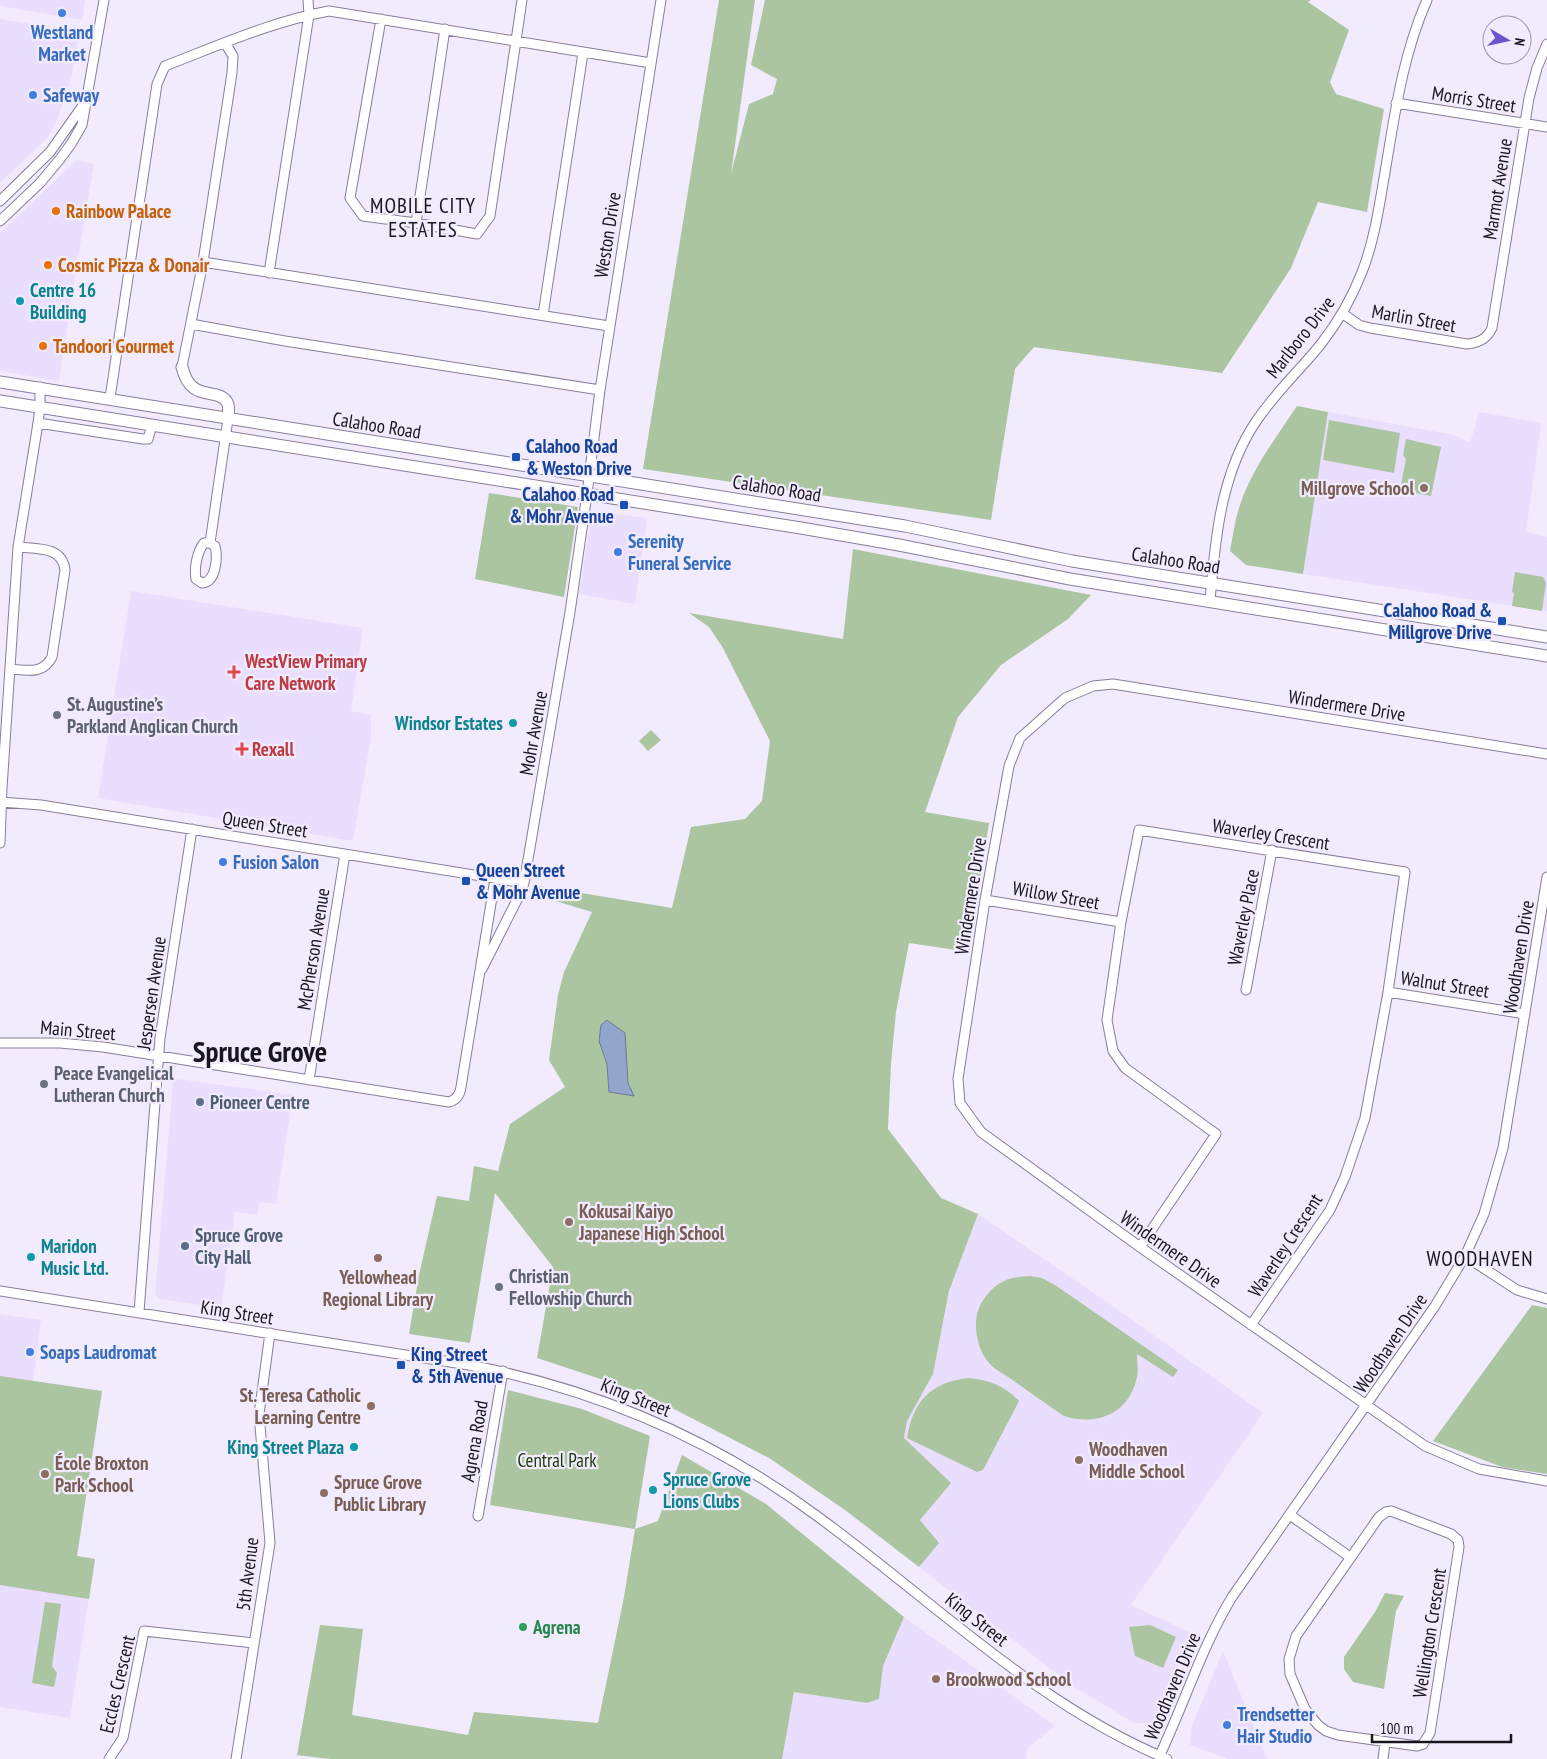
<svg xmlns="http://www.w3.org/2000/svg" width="1547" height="1759" font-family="'PT Sans Narrow',sans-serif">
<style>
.built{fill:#e9defd}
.green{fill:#aac5a0}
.water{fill:#93a5cb;stroke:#6e7a97}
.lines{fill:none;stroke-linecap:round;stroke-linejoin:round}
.minor-casing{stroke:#877d9a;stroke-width:11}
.major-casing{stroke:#877d9a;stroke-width:13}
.minor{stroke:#fff;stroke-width:9}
.major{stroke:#fff;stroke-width:11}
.shop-dot{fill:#3f7fe0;stroke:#f2ebfe;stroke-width:2}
.food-dot{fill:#e8710a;stroke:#f2ebfe;stroke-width:2}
.culture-dot{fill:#0f9aa8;stroke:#f2ebfe;stroke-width:2}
.transit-dot{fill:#1a4fb4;stroke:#f2ebfe;stroke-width:2}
.education-dot{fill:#8d6e63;stroke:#f2ebfe;stroke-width:2}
.health-dot{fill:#e0444e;stroke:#f2ebfe;stroke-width:2}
.worship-dot{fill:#6b7280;stroke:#f2ebfe;stroke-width:2}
.service-dot{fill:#5c6f8a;stroke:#f2ebfe;stroke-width:2}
.leisure-dot{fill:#2e9e5b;stroke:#f2ebfe;stroke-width:2}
.labels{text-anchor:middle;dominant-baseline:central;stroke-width:4.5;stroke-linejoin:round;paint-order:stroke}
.shop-label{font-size:19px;font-weight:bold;fill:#366cbe;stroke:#f2ebfe;text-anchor:start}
.street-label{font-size:19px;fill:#19151f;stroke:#f2ebfe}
.food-label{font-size:19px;font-weight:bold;fill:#c56008;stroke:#f2ebfe;text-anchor:start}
.culture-label{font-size:19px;font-weight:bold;fill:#0d838f;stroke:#f2ebfe;text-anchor:start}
.transit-label{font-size:19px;font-weight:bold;fill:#164399;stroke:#f2ebfe;text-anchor:start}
.education-label{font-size:19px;font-weight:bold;fill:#785e54;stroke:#f2ebfe;text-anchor:start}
.health-label{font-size:19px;font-weight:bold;fill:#be3a42;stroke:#f2ebfe;text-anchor:start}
.worship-label{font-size:19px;font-weight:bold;fill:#5b616d;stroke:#f2ebfe;text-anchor:start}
.service-label{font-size:19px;font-weight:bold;fill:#4e5e75;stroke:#f2ebfe;text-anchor:start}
.park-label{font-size:19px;fill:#173a03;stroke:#f2ebfe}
.leisure-label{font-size:19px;font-weight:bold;fill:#27864d;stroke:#f2ebfe;text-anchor:start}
.quarter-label{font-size:21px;letter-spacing:1px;fill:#19151f;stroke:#f2ebfe}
.town-label{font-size:29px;font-weight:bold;fill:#19151f;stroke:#f2ebfe}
</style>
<rect width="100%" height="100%" fill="#f2ebfe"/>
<path class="built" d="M0,0H85L82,20L0,6Z
M0,19L79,32L72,75L59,115L49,136L0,183Z
M77,160L94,164L73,286L59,381L0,371V233Z
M1328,412L1454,435L1470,443L1479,412L1541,423L1526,532L1547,537V611L1303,574Z
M592,511L647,518L635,604L579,594Z
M131,591L363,628L351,711L371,715V737L353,841L98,798Z
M178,1079L293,1095L276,1204L260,1202L257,1215L235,1212L221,1308L160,1299L155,1294L173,1083Z
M978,1214L1104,1300L1263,1413L1131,1605L1191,1633L1154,1723H1134L1073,1686L919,1567L939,1543L920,1520L904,1438L907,1421L933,1374L949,1291Z
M0,1314L41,1320L33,1381L102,1391L77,1556L95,1559L70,1718L0,1707Z
M904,1617L1055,1726L1027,1749L1026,1759H782L794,1692L867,1703L879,1699L883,1666Z
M1223,1651L1267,1759H1228L1190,1745L1191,1728Z"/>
<path class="green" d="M719,0H755L731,174L749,104L773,94L777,79L751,65L765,0H1311L1308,2L1349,30L1330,82L1336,94L1384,109L1367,212L1318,202L1291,268L1222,373L1034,347L1015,369L991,520L643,469Z
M1297,406L1328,412L1303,574L1246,565L1230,551C1233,535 1235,518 1241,502C1253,468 1277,436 1297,406Z
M1329,420L1400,433L1394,473L1323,460Z
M1406,439L1441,447L1431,496L1400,490L1406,459L1403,455Z
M489,493L578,507L564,597L475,579Z
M853,549L1091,595L1068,619L1001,665L958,717L925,812L989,823L969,952L909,943L896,1012L891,1064L888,1129L941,1198L978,1214L949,1291L933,1374L907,1421L904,1438L951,1483L920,1520L939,1543L919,1567L845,1510L769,1458L643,1393L537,1358L553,1267L495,1193L470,1343L409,1334L419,1275L437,1196L469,1201L474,1166L498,1171L510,1124L565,1087L549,1060L558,995L564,972L592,912L532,894L539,886L672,908L691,827L745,819L762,801L770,741L723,648L709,627L689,613L843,639Z
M1515,572L1543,577L1546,583L1542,611L1512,606L1514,593L1512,592Z
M651,730L661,740L648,751L639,741Z
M1030,1276L1042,1278L1055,1285L1178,1370L1173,1377L1137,1354C1137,1363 1139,1372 1136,1381C1127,1415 1095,1426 1064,1416C1046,1404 1028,1391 1011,1379C1004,1374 994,1369 989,1363C976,1348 971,1319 982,1302C995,1282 1007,1277 1030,1276Z
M1532,1305L1547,1308V1474L1502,1467L1433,1441Z
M0,1376L102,1391L77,1556L95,1559L89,1599L0,1585Z
M969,1378C989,1380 1005,1386 1019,1401L983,1470L977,1472L907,1438C913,1401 931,1382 969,1378Z
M508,1390L582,1409L650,1436L635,1529L658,1521L682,1455L766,1504L904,1617L883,1666L879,1699L867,1703L794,1692L782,1759H330L297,1755L320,1625L363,1629L352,1715L468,1735L474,1712L598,1723L624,1597L635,1529L490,1505Z
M1385,1593L1404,1596L1396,1611L1384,1689L1353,1682L1344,1669V1657L1375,1612Z
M45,1602L61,1604L52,1666L57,1673L54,1687L32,1683Z
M1150,1625L1176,1637L1163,1668L1135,1656L1129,1627Z"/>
<path class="water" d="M607,1020L625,1033L628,1083L634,1096L609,1092L607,1064L599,1041L601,1025Z"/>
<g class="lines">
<g class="minor-casing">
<path id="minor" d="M381,19L350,198L363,216L416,223L477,234L490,216L522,0
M1396,103L1547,127
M0,201L50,152L84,104
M0,221L40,183L60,159L71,144L82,125L104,0
M416,223L445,29
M203,262L609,326
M269,273L309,15L308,0
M1342,313L1359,325L1370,328L1467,344C1479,343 1487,339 1492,328L1529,98L1537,68L1547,44
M543,315L583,53
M191,324L285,341L600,390
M182,367L203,262L232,73L233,56L225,43
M110,398L157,84L165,66C217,46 273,21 329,11L651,63
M38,423L143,439H148L152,425
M204,543H210L215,546C218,558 216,582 202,583L196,579C194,568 197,552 204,543Z
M210,543L228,419
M1210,601C1215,539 1221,472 1257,420C1276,392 1300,370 1321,344C1338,322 1352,298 1362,272C1373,244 1378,214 1383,184C1394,121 1401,59 1427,0
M10,669C26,670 43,675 52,657L65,570C62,546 37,549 18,547
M1547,754L1113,684L1093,686L1065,698L1020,738L1009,766L985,900L958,1079L960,1103L981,1132L1140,1247L1425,1446L1479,1469L1547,1481
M0,802L41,805L524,883
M0,843L2,788L18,547L38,423L40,408V387
M985,900L1121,922
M482,969L520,894L524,883L570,612L587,494L600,390L661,0
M1246,990L1272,850
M1388,992L1525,1014
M0,1043H60L103,1047L449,1102C457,1100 460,1094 461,1087L495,879
M309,1080L345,854
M1140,1247L1216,1134L1125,1068L1113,1051L1107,1020L1121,922L1139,830L1405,872L1388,992L1365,1118L1345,1177L1330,1210L1251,1325
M1465,1256L1517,1290L1547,1299
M0,1291L469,1365C596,1389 713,1439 817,1516C931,1599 1035,1704 1167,1759
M139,1312L160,1038L192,829
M1391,1511L1451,1534L1458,1540L1459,1547L1430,1733L1423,1744L1417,1746L1338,1735L1326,1731L1318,1725L1305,1709L1290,1674L1289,1659L1296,1636L1379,1517L1386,1512Z
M1290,1515L1350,1557
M478,1516L503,1371
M109,1759L123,1738L144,1631L254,1643
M236,1759L270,1543L259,1414L270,1333
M1158,1759C1184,1705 1201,1648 1232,1597L1435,1306L1465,1256L1484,1214L1503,1148L1547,877
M1383,1759L1385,1743"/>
</g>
<g class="major-casing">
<path id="major" d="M182,367C191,404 216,386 227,402C230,407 228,414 228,419
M0,382L905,526L1072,561L1547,637
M0,401L801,528L899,545L1070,579L1547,656"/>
</g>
<use href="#minor" class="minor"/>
<use href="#major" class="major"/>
</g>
<g class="shop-dot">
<circle cx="62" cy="13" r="5"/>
<circle cx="33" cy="95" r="5"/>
<circle cx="618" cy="552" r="5"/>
<circle cx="223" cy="862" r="5"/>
<circle cx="30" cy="1352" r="5"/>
<circle cx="1227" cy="1725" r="5"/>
</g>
<g class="food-dot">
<circle cx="56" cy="211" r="5"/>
<circle cx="48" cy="265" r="5"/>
<circle cx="43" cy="346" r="5"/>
</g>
<g class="culture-dot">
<circle cx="20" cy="301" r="5"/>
<circle cx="513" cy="723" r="5"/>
<circle cx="31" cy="1257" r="5"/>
<circle cx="354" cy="1447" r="5"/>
<circle cx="653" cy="1490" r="5"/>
</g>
<g class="transit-dot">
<rect x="511" y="452" width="10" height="10" rx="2.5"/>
<rect x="619" y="500" width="10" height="10" rx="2.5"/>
<rect x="1497" y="616" width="10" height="10" rx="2.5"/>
<rect x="461" y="876" width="10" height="10" rx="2.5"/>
<rect x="396" y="1360" width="10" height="10" rx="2.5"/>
</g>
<g class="education-dot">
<circle cx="1424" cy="488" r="5"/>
<circle cx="569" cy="1222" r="5"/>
<circle cx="378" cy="1258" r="5"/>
<circle cx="371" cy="1406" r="5"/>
<circle cx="1079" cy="1460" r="5"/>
<circle cx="45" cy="1474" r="5"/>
<circle cx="324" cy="1493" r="5"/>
<circle cx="936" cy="1679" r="5"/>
</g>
<g class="health-dot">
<path d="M231.5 664.5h5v5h5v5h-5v5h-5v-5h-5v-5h5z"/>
<path d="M239.5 741.5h5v5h5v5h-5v5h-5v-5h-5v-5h5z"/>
</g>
<g class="worship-dot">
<circle cx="57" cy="715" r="5"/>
<circle cx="44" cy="1084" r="5"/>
<circle cx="499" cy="1287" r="5"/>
</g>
<g class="service-dot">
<circle cx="200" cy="1102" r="5"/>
<circle cx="185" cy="1246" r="5"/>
</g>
<circle class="leisure-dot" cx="523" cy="1627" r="5"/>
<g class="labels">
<g class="shop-label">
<text x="62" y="32" text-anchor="middle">Westland<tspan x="62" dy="22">Market</tspan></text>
<text x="43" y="95">Safeway</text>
<text x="628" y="541">Serenity<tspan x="628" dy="22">Funeral Service</tspan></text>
<text x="233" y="862">Fusion Salon</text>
<text x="40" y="1352">Soaps Laudromat</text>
<text x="1237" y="1714">Trendsetter<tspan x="1237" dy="22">Hair Studio</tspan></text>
</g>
<g class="street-label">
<text transform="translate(1474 99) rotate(9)">Morris Street</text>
<text transform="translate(1497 189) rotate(-81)">Marmot Avenue</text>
<text transform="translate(607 235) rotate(-81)">Weston Drive</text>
<text transform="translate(1414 318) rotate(10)">Marlin Street</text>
<text transform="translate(1300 337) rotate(-52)">Marlboro Drive</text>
<text transform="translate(377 425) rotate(9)">Calahoo Road</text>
<text transform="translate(777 488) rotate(9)">Calahoo Road</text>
<text transform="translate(1176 560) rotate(9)">Calahoo Road</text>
<text transform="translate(1347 705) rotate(9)">Windermere Drive</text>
<text transform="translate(533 733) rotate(-80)">Mohr Avenue</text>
<text transform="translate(265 824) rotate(9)">Queen Street</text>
<text transform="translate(1271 834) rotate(9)">Waverley Crescent</text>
<text transform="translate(1056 895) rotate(10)">Willow Street</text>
<text transform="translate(970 896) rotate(-81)">Windermere Drive</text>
<text transform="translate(1243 917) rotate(-79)">Waverley Place</text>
<text transform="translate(313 949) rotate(-81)">McPherson Avenue</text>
<text transform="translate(1518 957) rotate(-81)">Woodhaven Drive</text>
<text transform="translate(1445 984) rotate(9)">Walnut Street</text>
<text transform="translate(151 993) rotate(-82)">Jespersen Avenue</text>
<text transform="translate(78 1030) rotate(5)">Main Street</text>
<text transform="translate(1285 1245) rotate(-57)">Waverley Crescent</text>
<text transform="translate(1171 1249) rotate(35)">Windermere Drive</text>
<text transform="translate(237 1312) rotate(9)">King Street</text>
<text transform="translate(1390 1343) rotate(-56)">Woodhaven Drive</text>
<text transform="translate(636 1397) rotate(22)">King Street</text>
<text transform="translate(474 1441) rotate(-80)">Agrena Road</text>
<text transform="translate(247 1574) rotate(-83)">5th Avenue</text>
<text transform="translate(977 1619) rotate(38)">King Street</text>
<text transform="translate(1429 1633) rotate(-81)">Wellington Crescent</text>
<text transform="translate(117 1684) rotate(-77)">Eccles Crescent</text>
<text transform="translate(1172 1686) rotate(-67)">Woodhaven Drive</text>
</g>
<g class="food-label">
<text x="66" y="211">Rainbow Palace</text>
<text x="58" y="265">Cosmic Pizza &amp; Donair</text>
<text x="53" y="346">Tandoori Gourmet</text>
</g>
<g class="culture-label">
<text x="30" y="290">Centre 16<tspan x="30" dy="22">Building</tspan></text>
<text x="503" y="723" text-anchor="end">Windsor Estates</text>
<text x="41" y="1246">Maridon<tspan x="41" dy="22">Music Ltd.</tspan></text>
<text x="344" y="1447" text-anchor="end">King Street Plaza</text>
<text x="663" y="1479">Spruce Grove<tspan x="663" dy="22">Lions Clubs</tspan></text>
</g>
<g class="transit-label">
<text x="526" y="446">Calahoo Road<tspan x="526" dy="22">&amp; Weston Drive</tspan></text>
<text x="614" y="494" text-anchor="end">Calahoo Road<tspan x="614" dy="22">&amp; Mohr Avenue</tspan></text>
<text x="1492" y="610" text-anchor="end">Calahoo Road &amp;<tspan x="1492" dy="22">Millgrove Drive</tspan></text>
<text x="476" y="870">Queen Street<tspan x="476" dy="22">&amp; Mohr Avenue</tspan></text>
<text x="411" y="1354">King Street<tspan x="411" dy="22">&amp; 5th Avenue</tspan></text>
</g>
<g class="education-label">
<text x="1414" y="488" text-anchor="end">Millgrove School</text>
<text x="579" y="1211">Kokusai Kaiyo<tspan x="579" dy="22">Japanese High School</tspan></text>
<text x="378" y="1277" text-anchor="middle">Yellowhead<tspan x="378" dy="22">Regional Library</tspan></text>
<text x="361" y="1395" text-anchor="end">St. Teresa Catholic<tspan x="361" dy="22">Learning Centre</tspan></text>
<text x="1089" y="1449">Woodhaven<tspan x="1089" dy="22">Middle School</tspan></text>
<text x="55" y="1463">École Broxton<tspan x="55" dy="22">Park School</tspan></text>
<text x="334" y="1482">Spruce Grove<tspan x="334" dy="22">Public Library</tspan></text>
<text x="946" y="1679">Brookwood School</text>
</g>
<g class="health-label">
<text x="245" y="661">WestView Primary<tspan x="245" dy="22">Care Network</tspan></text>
<text x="252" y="749">Rexall</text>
</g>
<g class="worship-label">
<text x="67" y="704">St. Augustine’s<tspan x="67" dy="22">Parkland Anglican Church</tspan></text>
<text x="54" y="1073">Peace Evangelical<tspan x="54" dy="22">Lutheran Church</tspan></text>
<text x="509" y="1276">Christian<tspan x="509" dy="22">Fellowship Church</tspan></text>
</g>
<g class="service-label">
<text x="210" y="1102">Pioneer Centre</text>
<text x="195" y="1235">Spruce Grove<tspan x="195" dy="22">City Hall</tspan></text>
</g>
<g class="park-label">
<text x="557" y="1460">Central Park</text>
</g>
<g class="leisure-label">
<text x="533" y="1627">Agrena</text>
</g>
<g class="quarter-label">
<text x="423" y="205">MOBILE CITY<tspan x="423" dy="24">ESTATES</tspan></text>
<text x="1480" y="1258">WOODHAVEN</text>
</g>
<g class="town-label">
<text x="260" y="1051">Spruce Grove</text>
</g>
</g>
<g transform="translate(1507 40) rotate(99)"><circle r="24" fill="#f2ebfe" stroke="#9b95a5"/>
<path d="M0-4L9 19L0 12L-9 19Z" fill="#6b53cd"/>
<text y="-8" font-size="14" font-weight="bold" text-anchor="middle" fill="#19151f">N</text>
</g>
<path d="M1372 1734v8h139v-8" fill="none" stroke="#19151f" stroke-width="2.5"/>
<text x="1380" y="1734" font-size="15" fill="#19151f" stroke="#f2ebfe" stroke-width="4" paint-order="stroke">100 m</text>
</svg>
